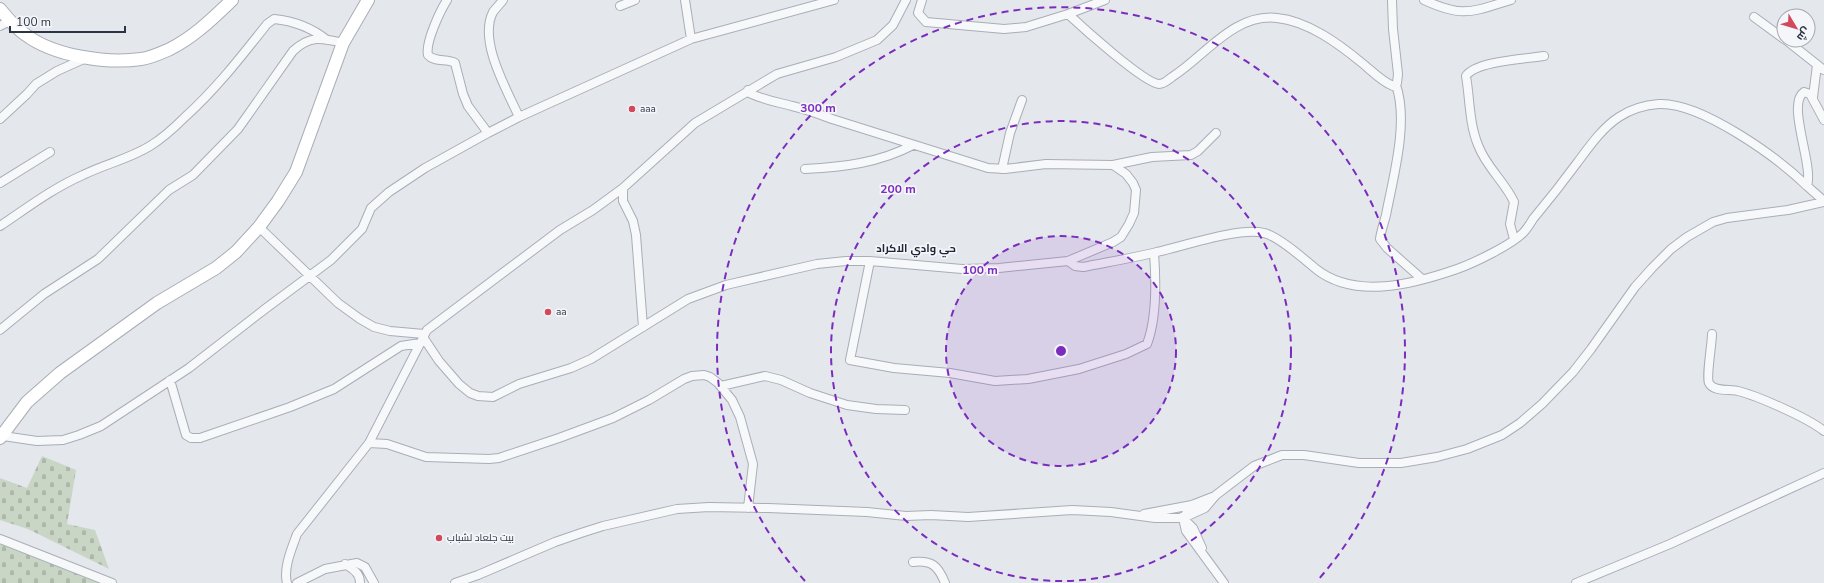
<svg xmlns="http://www.w3.org/2000/svg" width="1824" height="583" font-family="'Nunito Sans',Cairo,sans-serif">
<style>
.cemetery{fill:url(#cemetery-stones)}
.lines{fill:none;stroke-linecap:round;stroke-linejoin:round}
.street-casing{stroke:#a9aeb7;stroke-width:10}
.secondary-casing{stroke:#a9aeb7;stroke-width:14}
.street{stroke:#f7f8fa;stroke-width:8}
.secondary{stroke:#fff;stroke-width:12}
.ring{fill:none;stroke:#7b2cbf;stroke-width:2;stroke-dasharray:7 5}
.poi-dot{fill:#d1495b;stroke:#f4f6f9;stroke-width:1.5}
.labels{text-anchor:middle;dominant-baseline:central;stroke-width:3.5;stroke-linejoin:round;paint-order:stroke}
.poi-label{font-size:10px;fill:#2b3445;stroke:#f4f6f9;text-anchor:start}
.neighbourhood-label{font-size:11px;font-weight:bold;fill:#1d2536;stroke:#f4f6f9}
.centre{fill:#7b2cbf;stroke:#f4f6f9;stroke-width:2}
.ring-label{font-size:12px;text-anchor:middle;font-weight:bold;fill:#7b2cbf;stroke:#f4f6f9;stroke-width:3.5;stroke-linejoin:round;paint-order:stroke}
</style>
<defs>
<pattern id="cemetery-stones" width="16" height="16" patternUnits="userSpaceOnUse"><rect width="16" height="16" fill="#c9d6c5"/><path d="M2 7V4a2 2 0 0 1 4 0v3zM10 15v-3a2 2 0 0 1 4 0v3z" fill="#adb8ab"/></pattern>
</defs>
<rect width="100%" height="100%" fill="#e4e7ec"/>
<path class="cemetery" d="M42,456L76,470L67,524L95,530L109,569L28,529L0,520V478L27,488Z
M0,542L104,583H0Z"/>
<g class="lines">
<g class="street-casing">
<path id="street" d="M447,0C440,11 425,43 428,55C435,63 447,58 455,63L463,94L468,106L488,133
M503,0C500,4 496,8 493,12C478,41 507,90 519,117
M685,0L691,39
M922,0L918,13L926,22L1004,29L1026,27L1068,14L1105,0
M1424,0C1463,18 1471,12 1511,0
M620,6L635,0
M1068,14C1082,27 1144,83 1159,84C1164,84 1168,80 1172,77C1205,56 1234,13 1277,18C1308,21 1339,44 1362,63C1372,71 1381,81 1393,86L1397,83L1398,74L1393,29L1392,0
M1754,17L1784,39
M0,26L10,21
M1786,40L1824,70
M1396,85C1409,122 1393,178 1386,215C1384,223 1381,231 1380,239L1387,248L1422,279
M1813,97L1817,65
M0,119L27,94L36,84L57,71L86,58
M1824,120L1810,94L1804,92C1786,104 1814,165 1807,186L1824,201
M1113,165L1152,157L1191,155L1198,151L1216,133
M805,169C843,167 879,163 913,145
M1002,169L1010,133L1022,100
M0,183L50,152
M623,188V201L633,221L636,235L643,327
M0,226C27,208 53,188 83,175C105,164 129,159 150,146C163,138 174,128 185,117C216,89 241,57 267,24L274,19C294,21 312,28 327,40
M259,227L338,303L360,319L374,327L390,331L424,334
M1514,239L1510,224L1514,202C1505,182 1486,167 1478,145C1469,123 1470,99 1466,76C1476,61 1526,59 1544,56
M870,261L850,360L894,368L950,373L995,381L1028,379L1079,369L1126,354L1147,344C1157,318 1156,280 1154,253
M1068,261L1075,266L1083,267C1108,262 1133,258 1157,252C1184,246 1239,227 1264,233C1278,236 1304,259 1316,269C1355,300 1414,284 1457,269C1474,263 1511,245 1523,233C1527,229 1530,224 1533,219C1548,201 1563,182 1577,163C1589,147 1602,128 1619,117C1631,109 1645,105 1659,104C1701,102 1777,157 1807,186
M0,330L44,294L98,259L169,190L193,175L238,129L293,51C310,35 322,38 343,43
M1712,334C1712,344 1706,377 1709,383C1713,392 1730,389 1738,391C1758,396 1808,418 1824,431
M423,337L439,361L459,384L470,393L478,396L493,397L519,384L571,368L591,359L688,299L726,285L817,264L846,261H870L962,269L999,268L1068,261L1113,242L1121,237L1129,224L1134,213L1136,190L1133,183L1126,174L1113,165L1046,164L1005,169L988,168L832,119C819,114 806,109 792,106C777,102 764,100 749,93L748,90
M170,380L186,435L191,438H200L290,407L334,389L401,346L420,343
M721,386L765,376L781,380L810,393L847,405L876,409L905,410
M3,436L37,441L63,440L79,435L101,426L189,368L265,309L331,260L362,229L371,208L389,192L425,168L488,133L519,117L691,39L834,0
M369,443L387,444L426,457L489,459L499,458L559,438L613,418L649,400L684,379L692,376L704,375L710,377L718,383L732,400L740,417L753,464L748,508
M1192,505L1183,518L1186,531L1224,583
M1144,514L1192,505L1215,496
M1182,517L1193,528L1202,548
M0,539L112,583
M913,562C931,560 938,565 945,583
M345,564C353,569 360,573 360,583
M287,583C283,568 292,548 297,534L369,443L427,330L560,230L593,210L623,188L695,123L777,74L836,57L877,40L893,25L906,0
M297,583L325,569L357,563L365,567L374,583
M455,583L478,575L555,542L581,533L603,526L677,509L709,507L768,508L867,512L906,516L931,515L968,517L1072,510L1111,512L1155,518H1183L1205,508L1216,495L1254,466L1282,455H1304L1359,463H1401L1437,457L1467,449L1502,435L1520,423L1542,404L1573,372L1591,349L1635,287L1652,268L1671,249L1687,237L1713,222L1727,218L1788,210L1824,202
M1576,583L1670,544L1824,473"/>
</g>
<g class="secondary-casing">
<path id="secondary" d="M0,9C8,19 16,28 26,35C54,56 107,64 141,59C150,58 161,53 170,49C194,37 212,19 232,0
M0,438L27,402L60,373L157,303L216,268L236,252L259,227L278,201L296,172L343,43L368,0"/>
</g>
<use href="#street" class="street"/>
<use href="#secondary" class="secondary"/>
</g>
<circle cx="1061" cy="351" r="115" fill="#7b2cbf" fill-opacity=".12"/>
<g class="ring">
<circle cx="1061" cy="351" r="115"/>
<circle cx="1061" cy="351" r="230"/>
<path d="M805 581A344 344 0 1 1 1317 581"/>
</g>
<g class="poi-dot">
<circle cx="632" cy="109" r="4"/>
<circle cx="548" cy="312" r="4"/>
<circle cx="439" cy="538" r="4"/>
</g>
<g class="labels">
<g class="poi-label">
<text x="640" y="109">aaa</text>
<text x="556" y="312">aa</text>
<text x="447" y="538">بيت جلعاد لشباب</text>
</g>
<g class="neighbourhood-label">
<text x="916" y="248">حي وادي الاكراد</text>
</g>
</g>
<circle cx="1061" cy="351" r="6" class="centre"/>
<g class="ring-label">
<text x="818" y="112">300 m</text>
<text x="898" y="193">200 m</text>
<text x="980" y="274">100 m</text>
</g>
<g transform="translate(1796 28) rotate(128)"><circle r="19" fill="#f4f6f9" stroke="#a4a8b1"/>
<path d="M0-3L7 15L0 10L-7 15Z" fill="#d1495b"/>
<text y="-6" font-size="11" font-weight="bold" text-anchor="middle" fill="#2b3445">ش</text>
</g>
<path d="M10 26v6h115v-6" fill="none" stroke="#2b3445" stroke-width="2"/>
<text x="16" y="26" font-size="12" fill="#2b3445" stroke="#f4f6f9" stroke-width="3" paint-order="stroke">100 m</text>
</svg>
